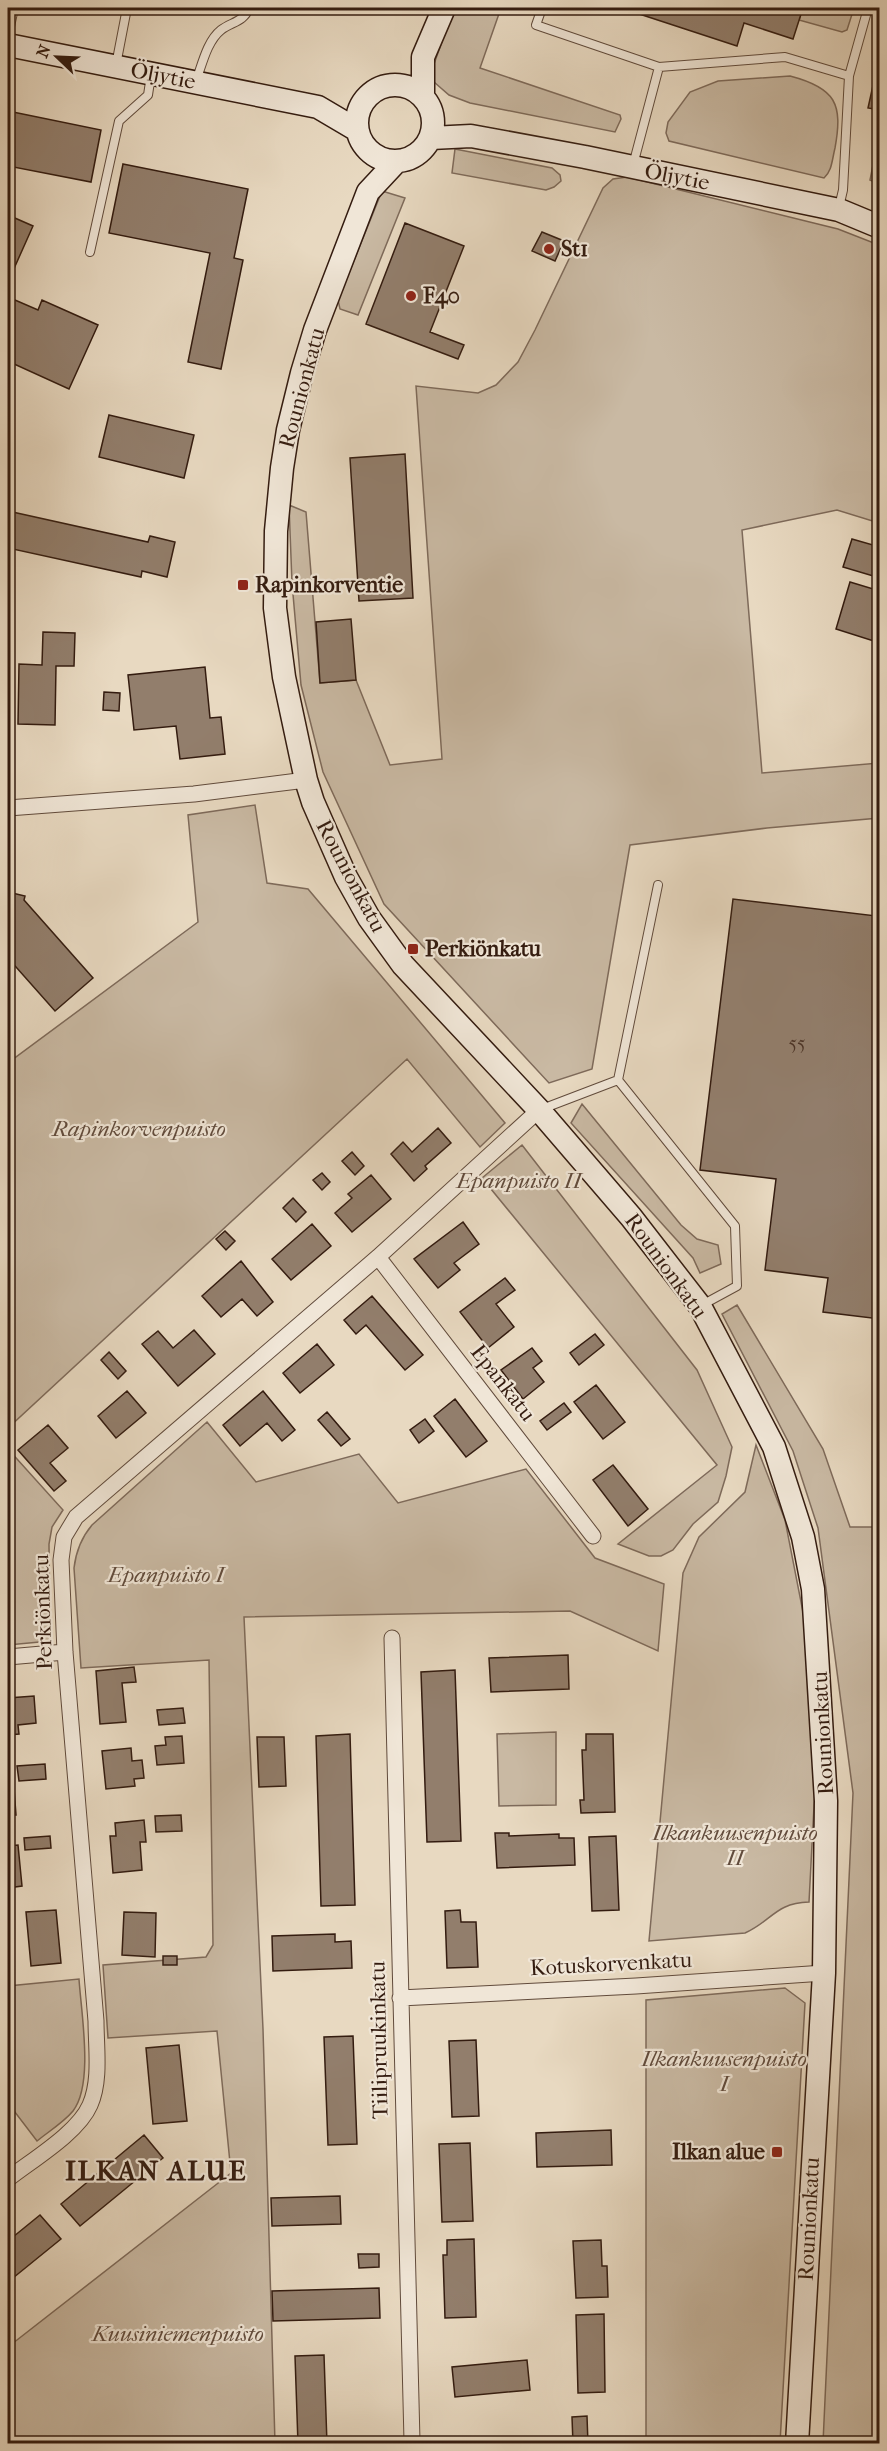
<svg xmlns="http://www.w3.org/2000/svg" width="887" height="2451" font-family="'IM FELL French Canon',serif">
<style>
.green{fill:#c9b9a3;stroke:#7e6a5a;stroke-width:1.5}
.building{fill:#927e6c;stroke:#341c10;stroke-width:1.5}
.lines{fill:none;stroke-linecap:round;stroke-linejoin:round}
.lane-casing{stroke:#614b3c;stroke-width:10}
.street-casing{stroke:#614b3c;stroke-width:17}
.secondary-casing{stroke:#341c10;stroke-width:25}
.lane{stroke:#f0e6d7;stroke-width:8}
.street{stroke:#f0e6d7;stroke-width:15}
.secondary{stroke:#f0e6d7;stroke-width:22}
.poi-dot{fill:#8f2418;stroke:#f0e6d7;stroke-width:2}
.labels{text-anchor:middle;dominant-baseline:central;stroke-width:4.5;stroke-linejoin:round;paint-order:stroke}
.number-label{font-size:20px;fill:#4c3427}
.street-label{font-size:22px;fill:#341c10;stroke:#f0e6d7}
.poi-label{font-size:22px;font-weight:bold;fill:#341c10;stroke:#f0e6d7;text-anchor:start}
.park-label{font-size:22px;font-style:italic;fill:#614b3c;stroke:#f0e6d7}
.district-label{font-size:28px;font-weight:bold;letter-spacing:1.5px;fill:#341c10;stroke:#f0e6d7}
</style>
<rect width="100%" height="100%" fill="#e8d9c1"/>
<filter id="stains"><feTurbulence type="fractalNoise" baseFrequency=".00333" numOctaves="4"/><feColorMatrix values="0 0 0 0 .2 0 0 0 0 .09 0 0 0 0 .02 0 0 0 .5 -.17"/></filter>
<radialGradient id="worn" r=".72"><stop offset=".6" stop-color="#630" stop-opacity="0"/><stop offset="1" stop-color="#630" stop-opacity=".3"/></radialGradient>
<path class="green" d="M454,8H501L480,68L620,115L621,119L615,132L470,103L449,95L434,82V64Z
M803,8H854L847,30L842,32L799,20Z
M790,76C836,88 843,104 835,148C832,160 832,171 824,178L669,141L666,133L668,122L690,92L718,81Z
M879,135V184L870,180Z
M455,149L552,168L560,175L561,181L554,187L546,190L452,173Z
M627,177L838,229L879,245V523L837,510L742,530L762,773L879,763V818L767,828L630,845L592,1069L549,1083L384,904L323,772L301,685L292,583L289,505L306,512L320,683L356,680L390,765L442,759L416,386L478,393L496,385L518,362L535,330L603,188L613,179Z
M382,191L405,198L358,315L340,309L338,300Z
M255,805L267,883L308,889L505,1123L480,1147L407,1059L8,1428V1063L198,922L188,815Z
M582,1104L681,1225L697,1239L718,1245L721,1264L700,1273L693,1258L571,1123Z
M522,1145L697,1370L732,1447L726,1476L718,1502L693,1524L673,1550L661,1556H649L618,1544L717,1465L482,1178Z
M737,1305L823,1449L850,1527H879L880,2414L876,2443H823L853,1793L818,1528L793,1451L722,1314Z
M207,1422L256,1482L359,1454L398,1503L526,1469L595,1558L664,1584L658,1651L570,1611L244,1617L263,2029L275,2443L8,2444V2347L231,2173L217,2031L108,2038L103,1965L206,1957L213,1945L209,1660L81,1668L74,1568C76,1551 81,1538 92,1525Z
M756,1445L785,1520L811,1653L815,1787L809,1902C775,1903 772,1921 745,1933L649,1941L683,1573L699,1537L745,1492Z
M8,1449L63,1510L52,1527L49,1544L50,1641L8,1645Z
M556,1732V1805L499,1806L497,1734Z
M79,1979C81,2012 94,2084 73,2111C64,2122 48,2132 37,2141L8,2103V1986Z
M785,1988L805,2003L780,2443H646V2000Z"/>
<path class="building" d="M621,8H803L793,39L744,23L737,46Z
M880,54V110L868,108Z
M8,111L101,130L91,182L8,166Z
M123,164L248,189L234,258L243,260L221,369L188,362L210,253L109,233Z
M8,215L33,226L8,282Z
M405,223L464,246L430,332L464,345L458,359L366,324Z
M542,232L564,241L555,261L532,251Z
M8,297L38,310L42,300L98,325L69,389L12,363L8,373Z
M109,415L194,435L184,478L99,457Z
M405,454L413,598L359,601L350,458Z
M8,511L148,542L150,536L175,542L167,577L142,571L141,577L8,548Z
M852,539L880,547V578L843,567Z
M850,582L880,591V643L836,629Z
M351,619L356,680L320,683L316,622Z
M43,632L75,633L74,666H56L55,725L18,724L19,664L42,665Z
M205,667L210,718L221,717L225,754L180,759L176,726L134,730L128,675Z
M104,692L120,693L119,711L103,710Z
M880,887V1319L823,1312L828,1278L765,1270L776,1179L700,1170L733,899L876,916Z
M8,892L25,896L24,900L93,978L55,1011L8,958Z
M438,1128L451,1143L425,1166L427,1169L414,1181L391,1154L403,1142L412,1152Z
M352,1152L364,1166L355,1175L342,1161Z
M322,1173L330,1182L322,1190L313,1180Z
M371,1175L391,1199L352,1232L335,1213L352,1198L348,1194Z
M293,1198L306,1212L296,1222L283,1208Z
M463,1222L479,1244L454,1263L460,1270L438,1288L414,1259Z
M312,1224L331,1246L291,1280L272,1259Z
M225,1231L235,1241L226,1250L216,1239Z
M241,1261L273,1302L257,1316L242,1299L221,1317L202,1296Z
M505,1278L515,1290L496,1304L514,1327L488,1348L460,1312Z
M372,1296L423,1355L405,1370L366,1325L356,1334L344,1320Z
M194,1330L215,1354L178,1386L142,1344L158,1331L173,1348Z
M595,1334L604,1345L579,1365L570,1353Z
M317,1344L334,1365L300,1393L283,1373Z
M532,1348L542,1361L533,1368L544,1382L523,1399L501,1370Z
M109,1352L126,1371L118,1379L101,1360Z
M596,1385L625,1422L603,1439L574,1402Z
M127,1391L146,1413L116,1438L98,1416Z
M263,1391L295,1430L282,1441L267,1423L240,1446L223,1425Z
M455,1399L487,1441L466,1457L434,1416Z
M564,1403L571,1412L547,1430L540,1421Z
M327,1412L350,1439L341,1446L318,1420Z
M425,1419L434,1431L419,1443L410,1430Z
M48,1425L68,1448L50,1463L66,1481L54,1491L18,1450Z
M613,1465L648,1509L628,1526L593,1480Z
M568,1655L569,1689L491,1692L489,1658Z
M134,1667L136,1682L122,1683L126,1722L100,1724L96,1671Z
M455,1670L461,1841L427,1842L421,1672Z
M34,1696L36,1723L18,1725L19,1734L8,1735V1698Z
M183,1708L185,1723L159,1725L157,1710Z
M350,1734L355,1905L321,1906L316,1736Z
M586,1734H613L615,1812L581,1813L580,1800H584L582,1750H586Z
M182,1736L184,1763L157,1765L155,1746L166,1745L165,1737Z
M257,1737H284L286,1786L259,1787Z
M131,1748L132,1761L142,1760L144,1778L134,1779L135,1786L106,1789L102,1751Z
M12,1762L16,1815H8V1763Z
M45,1764L46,1779L19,1781L17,1766Z
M181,1815L182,1831L156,1832L155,1816Z
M144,1820L146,1842H140L142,1870L113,1873L110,1836H116L115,1823Z
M495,1833H509V1836L559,1834V1838H574L575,1865L497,1868Z
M50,1836L51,1848L25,1850L24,1838Z
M616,1836L619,1910L592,1911L589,1837Z
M18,1845L22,1886L8,1888V1846Z
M56,1910L61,1963L31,1966L26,1912Z
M460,1910L461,1922H476L478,1967L447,1968L445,1911Z
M124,1912L156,1913L155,1957L122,1955Z
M335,1934V1942L351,1941L352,1968L273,1971L272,1936Z
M163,1956H177V1965H163Z
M353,2036L357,2144L328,2145L324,2037Z
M476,2040L479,2116L452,2117L449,2041Z
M179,2045L187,2121L153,2124L146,2048Z
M611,2130L612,2165L537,2167L536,2133Z
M144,2135L163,2158L80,2226L61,2204Z
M470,2143L473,2221L442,2222L439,2144Z
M340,2196L341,2224L272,2226L271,2198Z
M40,2215L61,2239L8,2282V2241Z
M474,2239L476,2317L445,2318L443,2255H447V2240Z
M601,2240L602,2266H607L608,2297L576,2298L573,2241Z
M358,2254H379V2267L359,2268Z
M379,2288L380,2318L273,2321L272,2291Z
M604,2314L605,2392L578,2393L576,2315Z
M324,2355L327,2444H298L295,2356Z
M527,2360L530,2390L455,2397L452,2367Z
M587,2416L588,2444H573L572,2417Z"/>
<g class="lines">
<g class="lane-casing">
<path id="lane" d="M542,8L536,25L659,67L633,165
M8,36L14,8
M116,65L127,8
M659,67L785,57L849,76
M196,81C202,65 207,41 221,30C231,22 244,22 249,8
M839,207L843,190L849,76L868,8
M90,252L119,121L148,95L151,75
M618,1080L735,1226L737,1286L702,1305
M542,1109L618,1080L658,885"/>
</g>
<g class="street-casing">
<path id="street" d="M8,808L194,794L306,780
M378,1257L593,1536
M392,1638L412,2441
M8,1657L65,1652
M400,1998L636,1986L824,1973
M8,2179C32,2160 78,2133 90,2105C101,2080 96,2048 96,2021L65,1652L61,1560L64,1537L76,1517L378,1257L539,1110"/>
</g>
<g class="secondary-casing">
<path id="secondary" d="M8,45L318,107L357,130
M357 123a38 38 0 1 1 76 0a38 38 0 1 1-76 0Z
M423,97V57L444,8
M431,138L471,136L585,157L839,210L880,227
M396,162L368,192L315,330L302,373L288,430L282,468L276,531L275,608L284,677L306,780L313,802L346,877L369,918L403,965L539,1110L631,1217L700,1306L774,1447L803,1537L813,1589L826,1801L824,1973L797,2444"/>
</g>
<use href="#lane" class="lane"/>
<use href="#street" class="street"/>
<use href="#secondary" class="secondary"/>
</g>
<g class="poi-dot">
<circle cx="549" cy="249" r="6"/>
<circle cx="411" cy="296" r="6"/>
<rect x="237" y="579" width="12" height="12" rx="3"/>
<rect x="407" y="943" width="12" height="12" rx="3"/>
<rect x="771" y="2146" width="12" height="12" rx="3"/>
</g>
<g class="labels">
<g class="number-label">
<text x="797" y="1043">55</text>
</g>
<g class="street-label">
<text transform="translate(163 76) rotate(11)">Öljytie</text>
<text transform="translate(677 177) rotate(11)">Öljytie</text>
<text transform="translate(302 388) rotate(-75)">Rounionkatu</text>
<text transform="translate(351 876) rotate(62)">Rounionkatu</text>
<text transform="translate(666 1266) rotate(54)">Rounionkatu</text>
<text transform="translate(503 1383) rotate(52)">Epankatu</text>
<text transform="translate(43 1612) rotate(-92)">Perkiönkatu</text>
<text transform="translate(823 1733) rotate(-93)">Rounionkatu</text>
<text transform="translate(611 1964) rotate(-3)">Kotuskorvenkatu</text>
<text transform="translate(379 2040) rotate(-91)">Tiilipruukinkatu</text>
<text transform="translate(809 2219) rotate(-87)">Rounionkatu</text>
</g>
<g class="poi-label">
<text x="561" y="249">St1</text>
<text x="423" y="296">F40</text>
<text x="255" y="585">Rapinkorventie</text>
<text x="425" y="949">Perkiönkatu</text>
<text x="765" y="2152" text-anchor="end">Ilkan alue</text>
</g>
<g class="park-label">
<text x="139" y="1129">Rapinkorvenpuisto</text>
<text x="519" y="1181">Epanpuisto II</text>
<text x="166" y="1575">Epanpuisto I</text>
<text x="735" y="1833">Ilkankuusenpuisto<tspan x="735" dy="25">II</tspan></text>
<text x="724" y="2059">Ilkankuusenpuisto<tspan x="724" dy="25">I</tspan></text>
<text x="178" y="2334">Kuusiniemenpuisto</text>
</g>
<g class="district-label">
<text x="156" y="2170">ILKAN ALUE</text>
</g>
</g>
<rect width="887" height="2451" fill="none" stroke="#e8d9c1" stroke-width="30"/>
<rect x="9" y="9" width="869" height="2433" fill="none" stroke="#341c10" stroke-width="3"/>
<rect x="15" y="15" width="857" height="2421" fill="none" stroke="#341c10" stroke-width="1.5"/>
<g transform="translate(57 57) rotate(293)" stroke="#f0e6d7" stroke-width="4.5" paint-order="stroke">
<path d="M0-4.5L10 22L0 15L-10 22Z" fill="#341c10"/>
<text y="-9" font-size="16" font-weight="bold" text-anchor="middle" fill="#341c10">N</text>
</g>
<rect width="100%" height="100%" filter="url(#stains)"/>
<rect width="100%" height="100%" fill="url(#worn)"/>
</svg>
